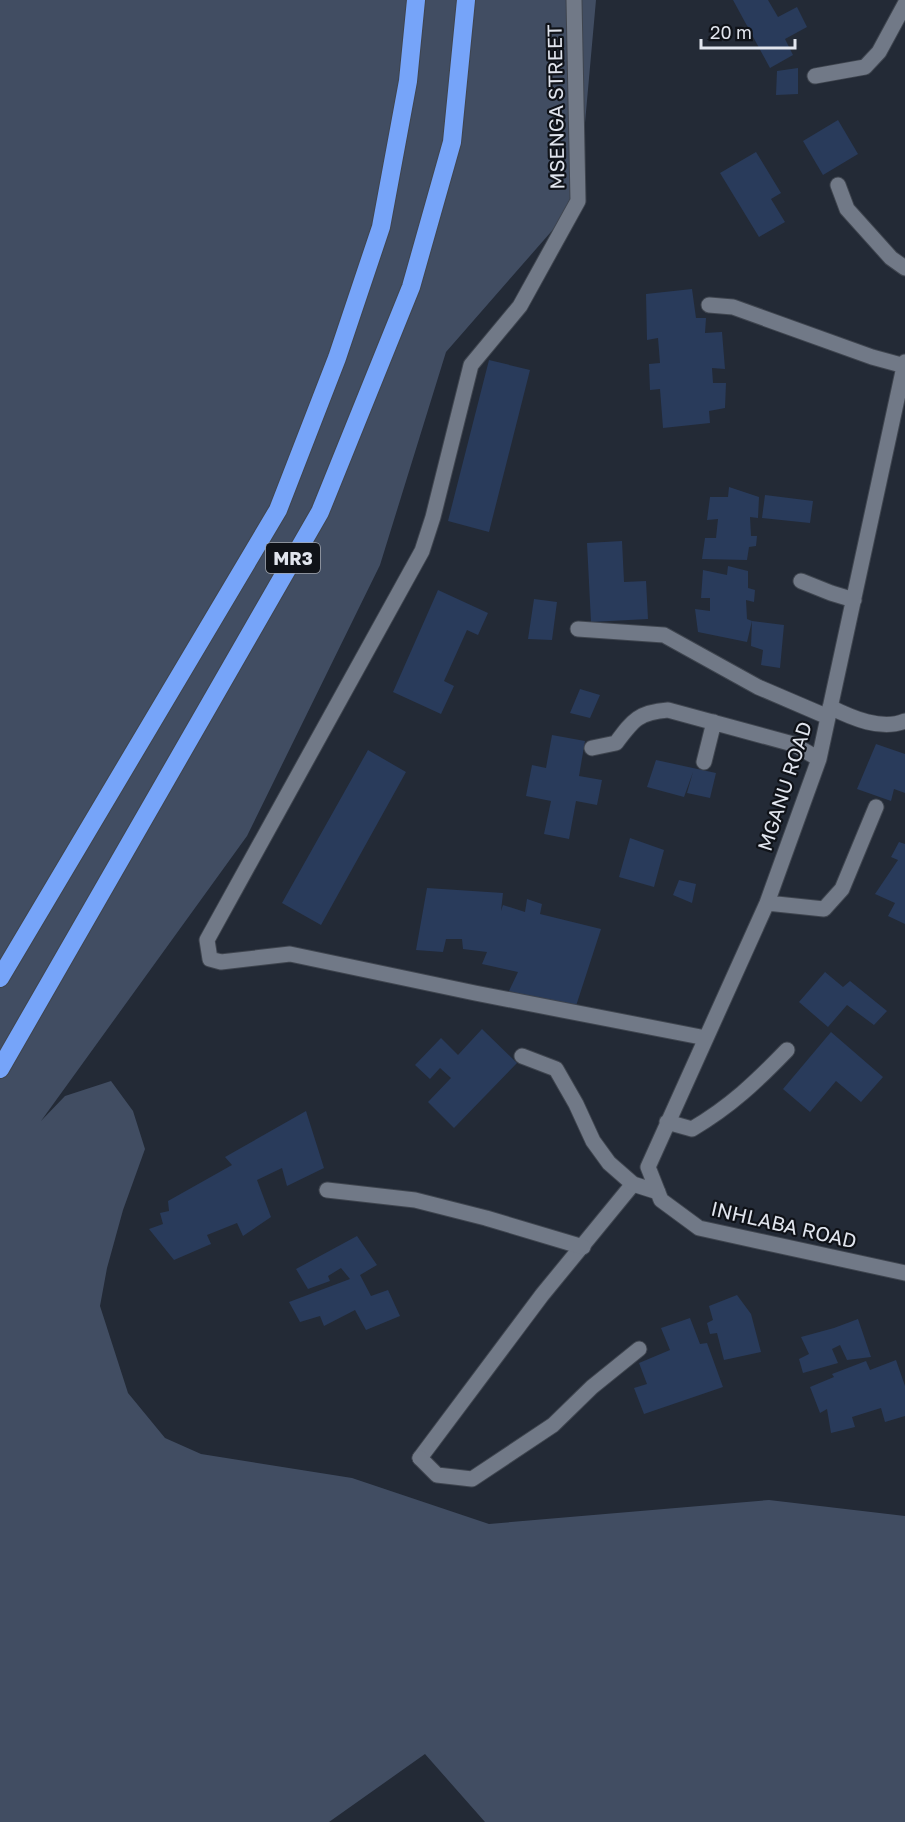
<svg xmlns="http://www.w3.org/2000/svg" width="905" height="1822" font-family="'Golos Text',sans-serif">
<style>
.green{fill:#414d62}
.building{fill:#293b5b}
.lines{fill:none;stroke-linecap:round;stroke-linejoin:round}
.service-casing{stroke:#3f454f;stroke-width:17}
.minor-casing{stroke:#3f454f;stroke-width:17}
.motorway-casing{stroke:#3f454f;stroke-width:20}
.service{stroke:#717987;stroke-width:15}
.minor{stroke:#717987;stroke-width:15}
.motorway{stroke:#76a4f9;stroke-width:18}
.labels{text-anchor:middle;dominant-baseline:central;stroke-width:4.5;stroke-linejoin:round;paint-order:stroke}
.shield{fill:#0f1218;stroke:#a2a6ae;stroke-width:1.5}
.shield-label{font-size:18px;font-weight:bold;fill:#e1e5ee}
.street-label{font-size:20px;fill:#e1e5ee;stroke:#0f1218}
</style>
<rect width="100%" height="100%" fill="#232a36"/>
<path class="green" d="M0,0H596L578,201L446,352L380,565L247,836L41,1121L65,1096L111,1081L133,1111L145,1149L123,1210L107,1268L100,1306L128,1393L165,1438L201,1454L352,1478L489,1524L769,1500L905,1516V1822H485L425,1754L329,1822H0Z"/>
<path class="building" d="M733,0H768L778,17L797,7L807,27L785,39L793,55L770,68Z
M798,68V94L776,95L777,71Z
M838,120L858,154L823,175L803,141Z
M756,152L781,193L771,199L785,222L759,237L720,173Z
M692,289L696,318H706L705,333L722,332L725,369L712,368L713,383H726L725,408L709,411L710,423L663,428L660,389L650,390L649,364L660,363L658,338L647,340L646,294Z
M489,360L530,370L489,532L448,521Z
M729,487L759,497L758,518L750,517L751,536H757L756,546L749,547L747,560L702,559L705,538H716L718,519L707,520L710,497H728Z
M765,495L813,501L810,523L762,518Z
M622,541L624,582L646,581L648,619L591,622L587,543Z
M728,566L748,571V588L755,590L754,602L746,600L747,619L752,621L747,642L698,632L695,609L710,611V598H701L703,570L727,575Z
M438,590L488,613L478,635L467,630L444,681L454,686L441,714L393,692Z
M534,599L557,602L552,640L528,639Z
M752,621L784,625L780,668L761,665L763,650L751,646Z
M580,689L600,695L590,718L570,713Z
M552,735L585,741L579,776L602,780L597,805L576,801L569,839L544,834L551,801L526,796L532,765L546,768Z
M876,744L905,754V793L894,789L891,801L857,789Z
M368,750L406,772L321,925L282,903Z
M656,760L716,773L710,798L687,793L693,772L684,797L647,787Z
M630,838L664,850L654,887L619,877Z
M899,842L905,844V924L888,916L895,903L875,894L898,860L891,857Z
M679,880L696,884L692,903L673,895Z
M427,888L503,893L501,911L503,905L525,912L527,899L542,904L540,914L601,929L575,1009L509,991L518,972L482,964L487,952L463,949L462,939H446L443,952L416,950Z
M825,972L843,987L850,981L887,1011L874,1025L847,1005L828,1027L799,1002Z
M482,1029L517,1063L454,1128L428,1102L451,1078L440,1068L430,1079L415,1065L441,1038L458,1055Z
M831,1032L883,1077L861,1102L836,1081L810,1112L783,1089Z
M306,1111L324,1168L287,1186L282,1168L257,1180L271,1217L243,1236L237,1223L207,1235L211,1244L174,1260L149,1229L163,1224L160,1213L169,1211L168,1201L232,1165L225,1157Z
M357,1236L377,1265L360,1275L371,1296L388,1290L400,1316L366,1330L355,1310L324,1326L320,1316L300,1322L289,1302L350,1279L341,1268L328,1276L330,1281L308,1289L296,1269Z
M737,1295L751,1314L761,1352L724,1360L717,1333L710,1334L707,1323L713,1320L709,1306Z
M690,1318L700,1344L707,1343L723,1387L644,1414L634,1388L647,1384L639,1363L670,1350L661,1328Z
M858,1319L871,1357L847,1360L840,1345L832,1349L838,1363L803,1373L799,1359L809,1354L801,1337L834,1328Z
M896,1360L905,1386V1416L885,1422L881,1408L852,1417L855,1427L831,1433L827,1409L820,1413L810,1387L834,1377L832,1374L866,1361L870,1370Z"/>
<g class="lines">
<g class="service-casing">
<path id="service" d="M420,1458L542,1295L633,1184"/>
</g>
<g class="minor-casing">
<path id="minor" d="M574,0L578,201L520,306L471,365L433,517L422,551L207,940L210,959L221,962L290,954L475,993L706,1038
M815,76L865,67L879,52L905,4
M838,185L847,209L891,258L905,268
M709,305L733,307L872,357L905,366
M905,362L819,759L767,903L648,1167L661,1200L699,1228L905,1273
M801,581L831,593L854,600
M578,629L664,635L758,687L828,717
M830,707C852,718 882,731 905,721
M592,748L616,743C633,720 639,712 668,710L793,744L819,759
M704,762L714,722
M767,903L824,909L842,889L876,807
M522,1056L556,1069L576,1104L593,1141L609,1163L633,1184L658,1192
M667,1122L692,1129C731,1106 756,1082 787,1050
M327,1190L415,1200L486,1218L583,1247
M420,1458L437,1475L472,1479L553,1425L592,1387L639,1349"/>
</g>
<g class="motorway-casing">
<path id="motorway" d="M0,978L278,510L337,358L381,227L408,81L416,0
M0,1069L320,512L411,287L452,142L466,0"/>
</g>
<use href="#service" class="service"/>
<use href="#minor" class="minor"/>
<use href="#motorway" class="motorway"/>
</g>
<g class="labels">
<rect class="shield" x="266" y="543" width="54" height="30" rx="4.5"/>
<g class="shield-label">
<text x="293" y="558">MR3</text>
</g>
<g class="street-label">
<text transform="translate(555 107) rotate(-91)">MSENGA STREET</text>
<text transform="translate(784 786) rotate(-72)">MGANU ROAD</text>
<text transform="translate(784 1224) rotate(13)">INHLABA ROAD</text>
</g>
</g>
<path d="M701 39v9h94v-9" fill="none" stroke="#e1e5ee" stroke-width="3"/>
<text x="710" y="39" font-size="18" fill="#e1e5ee" stroke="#0f1218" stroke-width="4.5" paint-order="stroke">20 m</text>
</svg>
